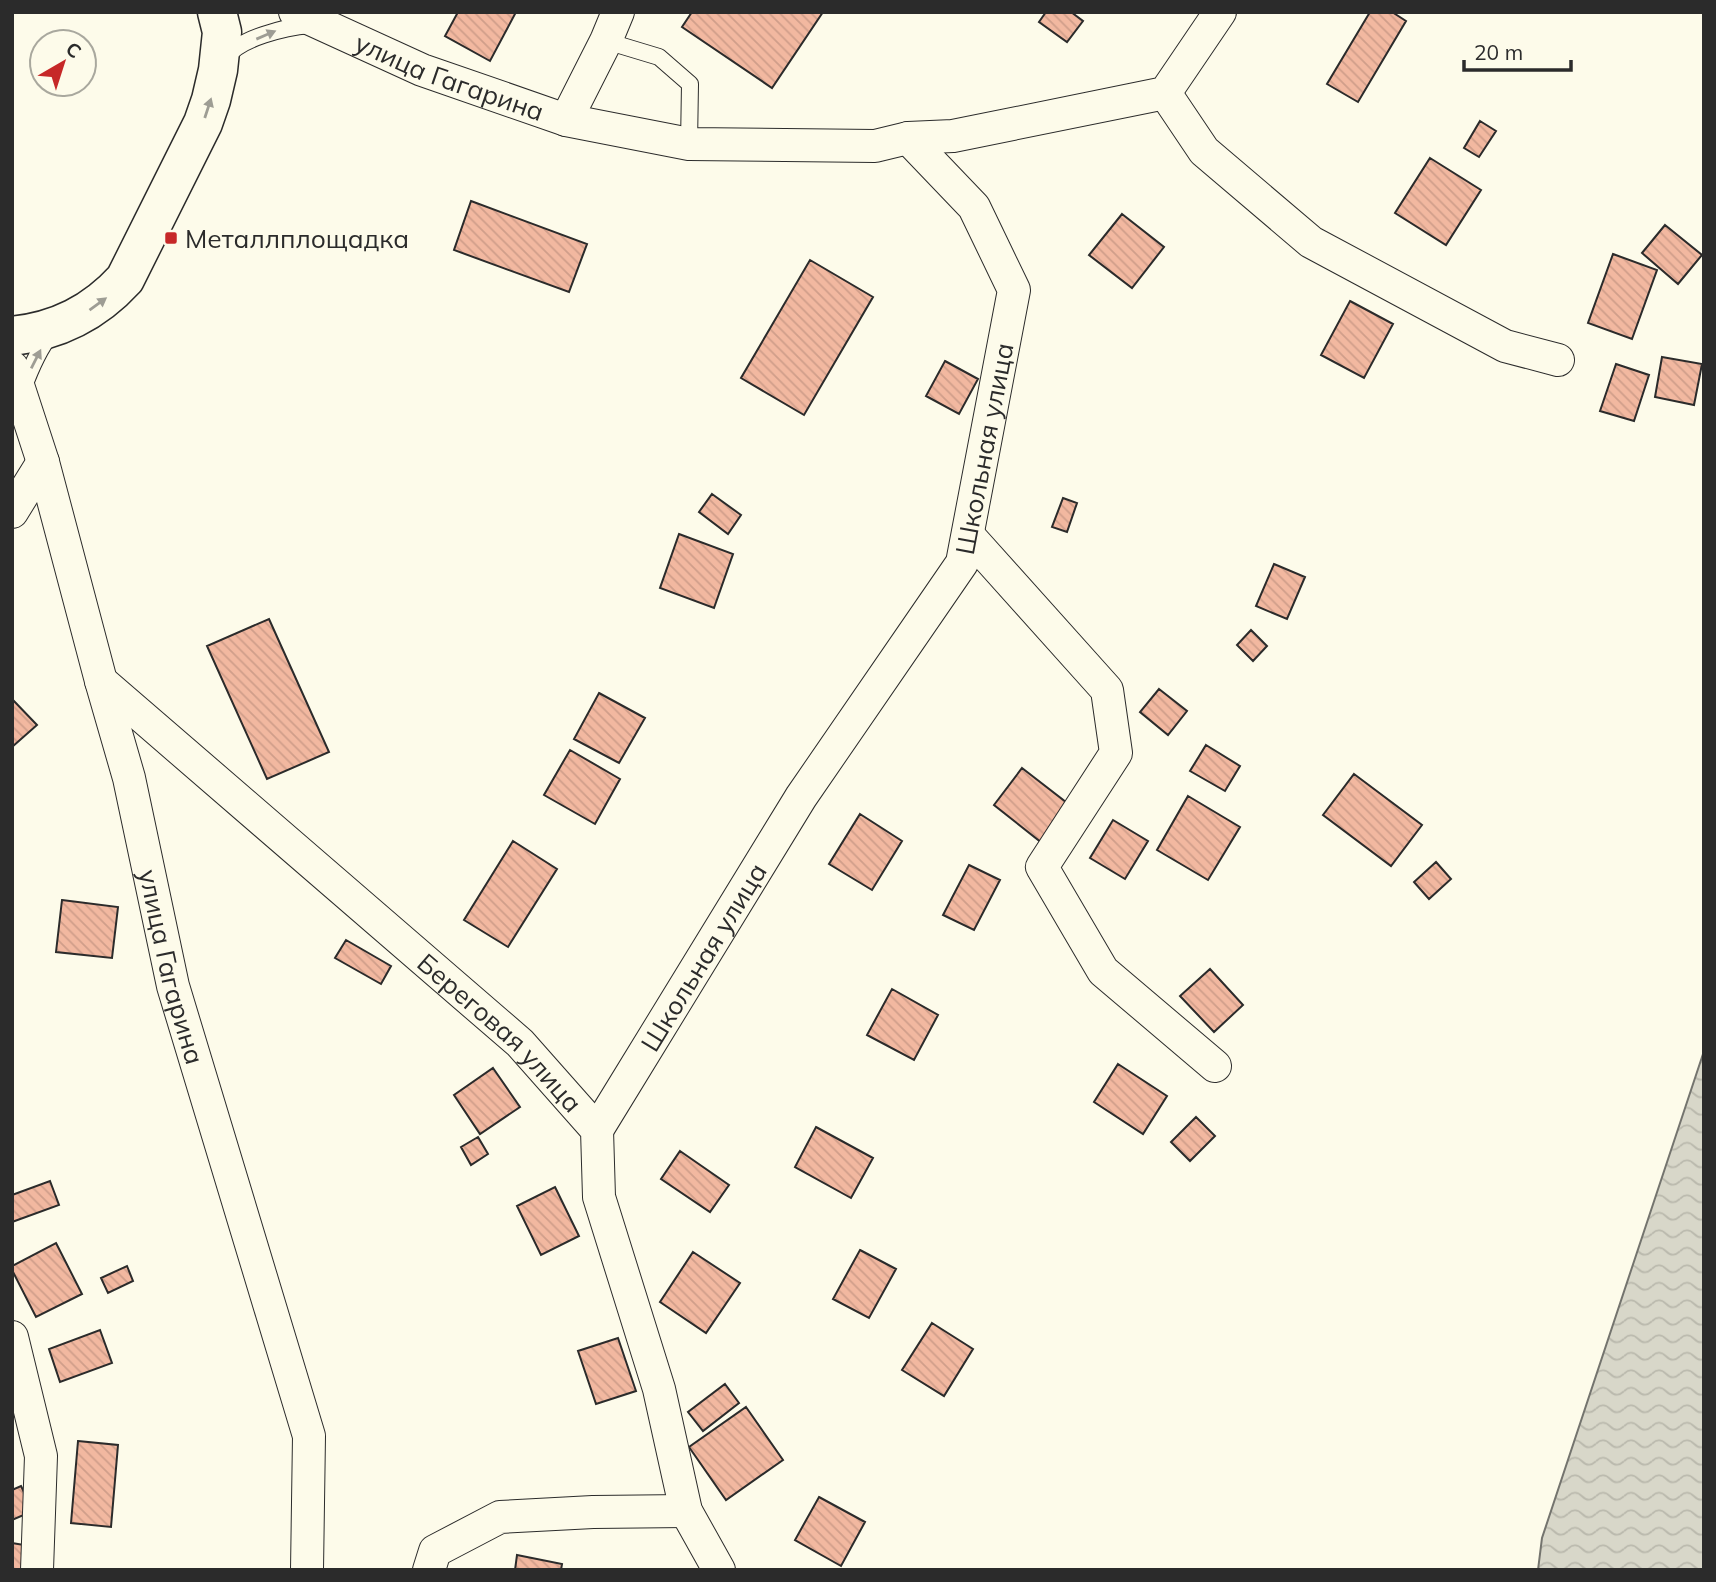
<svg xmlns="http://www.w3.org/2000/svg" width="1716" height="1582" font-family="Mulish,sans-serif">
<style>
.water{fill:url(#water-waves);stroke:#74746e;stroke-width:2}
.building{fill:url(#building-back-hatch);stroke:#2b2b2b;stroke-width:2}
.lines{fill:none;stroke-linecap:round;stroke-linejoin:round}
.service-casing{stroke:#2b2b2b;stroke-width:18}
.minor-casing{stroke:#2b2b2b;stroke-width:34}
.tertiary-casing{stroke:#2b2b2b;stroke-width:41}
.service{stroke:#fdfbea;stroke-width:16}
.minor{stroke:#fdfbea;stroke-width:32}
.tertiary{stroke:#fdfbea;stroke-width:38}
.oneway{fill:#9e9d94}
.poi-dot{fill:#c62828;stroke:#fdfbea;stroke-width:2.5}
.labels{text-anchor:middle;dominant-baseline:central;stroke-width:5;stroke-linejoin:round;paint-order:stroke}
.street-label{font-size:26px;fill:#2b2b2b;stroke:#fdfbea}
.poi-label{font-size:26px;fill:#2b2b2b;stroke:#fdfbea;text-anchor:start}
</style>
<defs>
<pattern id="water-waves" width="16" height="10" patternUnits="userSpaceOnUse" patternTransform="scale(1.75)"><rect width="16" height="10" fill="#d8d7c9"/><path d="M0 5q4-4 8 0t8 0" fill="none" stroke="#bab9ad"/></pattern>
<pattern id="building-back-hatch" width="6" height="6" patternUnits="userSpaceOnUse" patternTransform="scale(1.75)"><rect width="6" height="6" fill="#f2b8a0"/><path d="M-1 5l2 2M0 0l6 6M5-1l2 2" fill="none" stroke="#d09e8a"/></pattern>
</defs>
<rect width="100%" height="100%" fill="#fdfbea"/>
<path class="water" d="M1704,1051V1570H1538L1542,1538Z"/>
<path class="building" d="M458,12H516L490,61L445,36Z
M692,12H823L772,88L682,27Z
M1046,12H1071L1083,21L1067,42L1039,22Z
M1370,12H1392L1406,21L1358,102L1327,84Z
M1480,121L1496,131L1479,157L1464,148Z
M1430,158L1481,190L1446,245L1395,213Z
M471,201L587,244L569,292L454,250Z
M1122,214L1164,247L1132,288L1089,255Z
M1665,225L1702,255L1678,284L1642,253Z
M1613,254L1657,270L1632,339L1588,323Z
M810,260L873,297L804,415L741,378Z
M1350,301L1393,324L1364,378L1321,355Z
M1662,357L1702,364L1694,405L1655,397Z
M945,361L978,379L959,414L926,396Z
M1616,364L1649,375L1634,421L1600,411Z
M712,494L741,515L728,534L699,512Z
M1063,498L1077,503L1067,532L1052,527Z
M679,534L733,554L714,608L660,588Z
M1274,564L1305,577L1287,619L1256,606Z
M269,619L329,752L267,779L207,646Z
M1251,630L1267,646L1253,661L1237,645Z
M1159,689L1187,711L1168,735L1140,712Z
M599,693L645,718L619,763L574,739Z
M12,699L37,725L12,747Z
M1206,745L1240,766L1225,791L1190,771Z
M570,750L620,779L595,824L544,795Z
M1022,768L1071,806L1042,843L994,805Z
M1354,774L1422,825L1391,866L1323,815Z
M1188,796L1240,827L1208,880L1157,850Z
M860,814L902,841L872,890L829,864Z
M1113,820L1148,841L1125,879L1090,858Z
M513,841L557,869L508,947L464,920Z
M1436,862L1451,879L1429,899L1414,882Z
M969,865L1000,880L974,930L943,915Z
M62,900L118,907L112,958L56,952Z
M346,940L391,966L381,984L335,958Z
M1210,969L1243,1005L1214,1032L1180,996Z
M892,989L938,1015L914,1060L867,1035Z
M1118,1064L1167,1096L1143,1134L1094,1102Z
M493,1068L520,1107L480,1134L454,1095Z
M1196,1117L1215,1136L1190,1161L1171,1142Z
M816,1127L873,1158L851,1198L795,1167Z
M478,1137L488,1154L471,1165L461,1147Z
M680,1151L729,1185L710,1212L661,1179Z
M50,1181L59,1205L12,1222V1195Z
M555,1187L579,1236L541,1255L517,1206Z
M56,1243L82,1294L36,1317L12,1270V1266Z
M860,1250L896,1269L869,1318L833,1299Z
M693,1252L740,1283L706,1333L660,1302Z
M127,1266L133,1281L108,1293L101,1278Z
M932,1323L973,1349L944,1396L902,1370Z
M100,1330L112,1363L60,1382L49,1349Z
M618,1338L636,1391L596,1404L578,1351Z
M725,1384L739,1403L703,1431L688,1412Z
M746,1407L783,1460L726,1500L689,1447Z
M78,1441L118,1445L111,1527L71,1523Z
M21,1486L33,1511L12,1520V1490Z
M819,1497L865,1522L841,1566L795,1540Z
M12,1543L36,1547L31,1570H12Z
M517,1555L562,1564L561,1570H515Z"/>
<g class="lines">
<g class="service-casing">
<path id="service" d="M606,41L659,57L690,84L689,144
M226,58C239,38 286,27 310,25
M23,389C30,370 38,350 51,334"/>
</g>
<g class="minor-casing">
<g id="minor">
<path id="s1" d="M295,12L422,70L566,120L689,144L875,146L908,138L953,136L1165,93L1220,12"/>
<path d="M1165,93L1204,151L1311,242L1505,346L1558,360"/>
<path d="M566,120L606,41L618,12"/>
<path id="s2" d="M12,367L43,462L101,681L129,778L173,986L309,1436L307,1570"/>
<path d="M12,512L43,462"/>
<path d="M968,535L1107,690L1116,753L1042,867L1103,971L1215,1066"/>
<path id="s3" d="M101,681L520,1043L597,1130L599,1197L659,1389L686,1511L719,1570"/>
<path id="s4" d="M597,1130L801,797L962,563L1014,290L974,207L908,138"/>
<path d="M12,1337L41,1456L37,1570"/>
<path d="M429,1570L435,1551L500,1517L593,1512L686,1511"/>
</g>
</g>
<g class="tertiary-casing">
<path id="tertiary" d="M12,336C58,331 94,313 125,279L203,123L211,100L218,70L222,32L217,12"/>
</g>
<use href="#service" class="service"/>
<use href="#minor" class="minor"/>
<use href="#tertiary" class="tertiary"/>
</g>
<defs><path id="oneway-solid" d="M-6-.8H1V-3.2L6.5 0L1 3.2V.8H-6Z" transform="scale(1.75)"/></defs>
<g class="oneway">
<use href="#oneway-solid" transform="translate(266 35) rotate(-23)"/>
<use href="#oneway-solid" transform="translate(208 108) rotate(-72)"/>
<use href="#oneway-solid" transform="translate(98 304) rotate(-36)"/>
<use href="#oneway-solid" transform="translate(36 359) rotate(-63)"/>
</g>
<rect class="poi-dot" x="164" y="231" width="14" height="14" rx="3.5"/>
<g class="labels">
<g class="street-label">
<text stroke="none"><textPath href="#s1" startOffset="168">улица Гагарина</textPath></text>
<text stroke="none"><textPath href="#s4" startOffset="791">Школьная улица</textPath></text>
<text stroke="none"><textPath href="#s4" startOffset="203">Школьная улица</textPath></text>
<text stroke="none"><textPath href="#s2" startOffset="621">улица Гагарина</textPath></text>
<text stroke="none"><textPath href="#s3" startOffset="532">Береговая улица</textPath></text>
</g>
<g class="poi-label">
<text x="185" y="238">Металлплощадка</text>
</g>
</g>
<rect width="1716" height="1582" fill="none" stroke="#2b2b2b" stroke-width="28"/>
<g transform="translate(63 63) rotate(39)"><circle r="33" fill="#fdfbea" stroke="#a9a89e" stroke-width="2"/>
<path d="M0-5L12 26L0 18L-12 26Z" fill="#c62828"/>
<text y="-10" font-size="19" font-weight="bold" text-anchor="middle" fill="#2b2b2b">С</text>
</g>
<path d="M1464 60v10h107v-10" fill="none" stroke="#2b2b2b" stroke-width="3.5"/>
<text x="1474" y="60" font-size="21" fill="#2b2b2b" stroke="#fdfbea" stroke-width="5" paint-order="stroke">20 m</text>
</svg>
